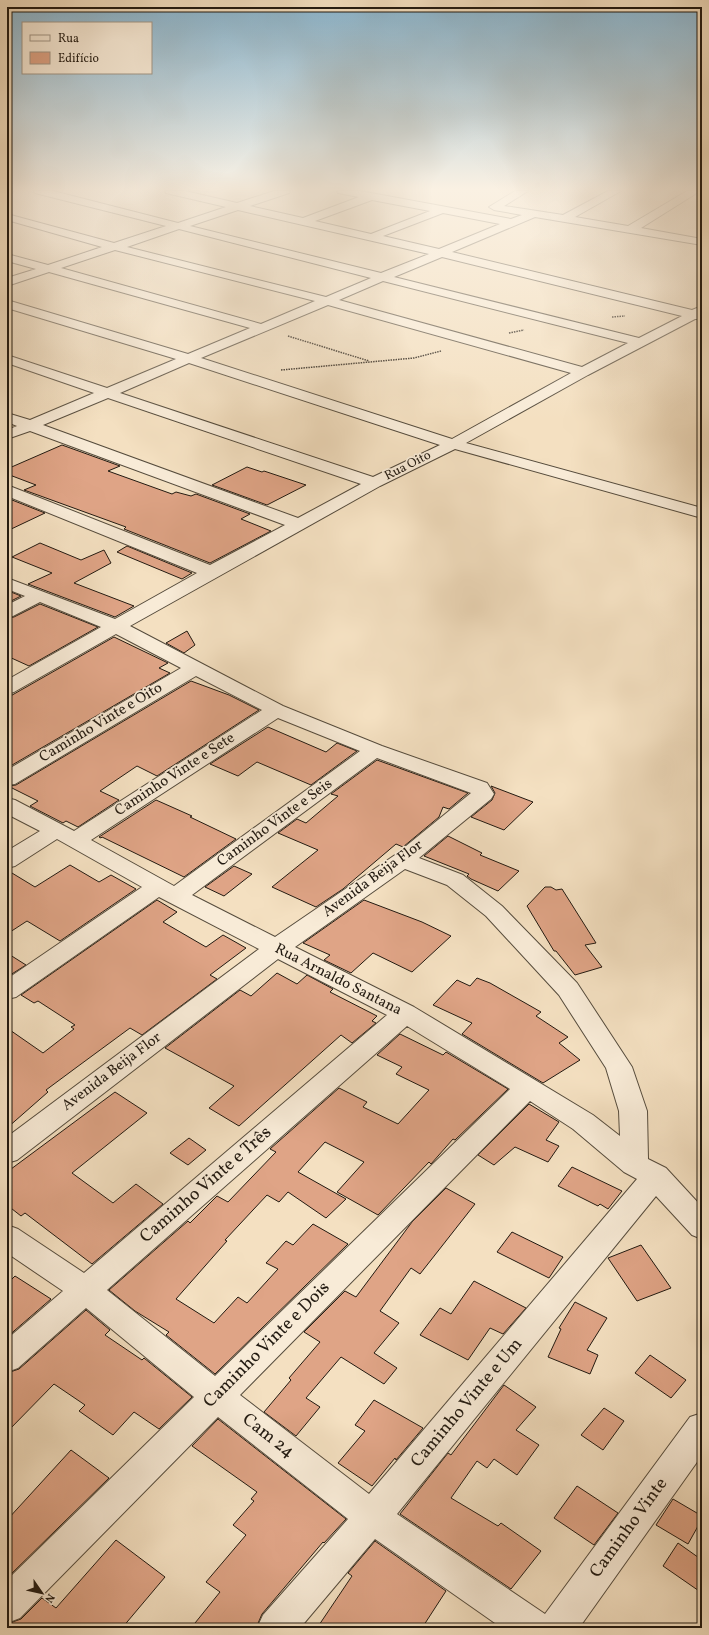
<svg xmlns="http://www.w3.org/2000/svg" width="709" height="1635" font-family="Vollkorn,serif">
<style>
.building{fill:#dfa486;stroke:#221a11}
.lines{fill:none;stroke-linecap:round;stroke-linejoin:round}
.minor-casing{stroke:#564c3d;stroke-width:2}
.path{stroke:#221a11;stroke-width:1.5;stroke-dasharray:1.5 1;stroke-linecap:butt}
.minor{fill:#f8ebd7;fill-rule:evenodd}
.labels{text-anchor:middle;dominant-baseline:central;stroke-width:3.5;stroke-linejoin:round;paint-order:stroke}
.far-street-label{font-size:13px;fill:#221a11;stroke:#f8ebd7}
.street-label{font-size:15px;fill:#221a11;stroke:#f8ebd7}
.near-street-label{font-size:18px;fill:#221a11;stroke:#f8ebd7}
</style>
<rect width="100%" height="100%" fill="#f4e0c1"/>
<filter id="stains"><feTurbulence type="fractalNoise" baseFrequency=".005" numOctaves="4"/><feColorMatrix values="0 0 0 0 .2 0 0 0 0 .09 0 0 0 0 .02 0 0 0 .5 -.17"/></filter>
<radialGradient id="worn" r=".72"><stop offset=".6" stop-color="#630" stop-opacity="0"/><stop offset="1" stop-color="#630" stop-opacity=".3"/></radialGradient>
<path class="building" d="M62,445L120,466L108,471L172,494L176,492L191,496L196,494L250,514L241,519L271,531L210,563L124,529L126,527L24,490L36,485L7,474V469Z
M247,467L262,472L264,471L306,485L267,505L212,485Z
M7,498L45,513L7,531Z
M40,543L81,560L104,550L111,563L74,583L134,606L115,617L28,584L52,573L12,557Z
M127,546L192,573L182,579L117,552Z
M11,592L21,596L7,603V594Z
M40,604L98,627L29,666L7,656V618L14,617Z
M187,631L195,645L184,653L166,643Z
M114,637L168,663L159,668L170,673L7,768V698Z
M191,681L229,695L259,710L157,776L137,766L100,791L119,800L78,827L66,821L63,823L30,806L38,801L8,786L16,785Z
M268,727L326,752L337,743L357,751L311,785L257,762L238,776L210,764Z
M377,760L468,793L449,809L443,807L439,817L403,847L396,844L343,889L316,907L272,887L318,850L278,833L297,819L306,823L338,796L331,794Z
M491,786L533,802L504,830L471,817L492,800L495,793Z
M156,800L192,816L190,817L236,839L184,877L102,837L101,838L99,837Z
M448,836L482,853L480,855L519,871L498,891L471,879L467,876L469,874L424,856Z
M70,865L99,882L111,875L136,889L60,941L27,921L7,934V870L35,887Z
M234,866L252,874L224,896L205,887Z
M545,887H551L556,890L562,889L596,943L585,945L602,967L575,975L556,951H554L527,906Z
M157,900L177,912L163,922L206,947L223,935L246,948L210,975L217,979L142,1035L130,1028L77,1067L46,1090L48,1092L7,1128V1028L43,1053L74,1029L71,1027L75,1025L38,1001L34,1003L21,995Z
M364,900L422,922L451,936L412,972L373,953L351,973L324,960L330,955L303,943Z
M7,953L26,965L7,977Z
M277,973L297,984L307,975L333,989L330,992L377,1016L372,1021L376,1023L352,1043L341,1035L239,1126L209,1108L234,1086L165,1048L240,990L251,996Z
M477,978L490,983L541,1012L536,1016L568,1037L559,1043L580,1060L543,1083L462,1034L472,1023L433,1005L457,980L470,986Z
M400,1034L443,1055L446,1052L508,1089L455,1140L453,1139L431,1164L429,1162L378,1215L337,1192L364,1162L325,1142L298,1172L346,1199L326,1218L288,1192L279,1202L267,1195L225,1240L227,1241L176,1299L214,1323L238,1297L247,1303L278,1269L266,1263L286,1241L293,1245L313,1224L348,1244L215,1374L166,1335L169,1332L135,1311L109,1290L188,1221L190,1223L217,1196L228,1202L276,1152L270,1149L339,1088L367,1102L363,1107L398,1124L429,1090L396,1074L402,1067L377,1055Z
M115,1092L147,1113L72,1173L113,1203L136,1184L163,1204L92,1264L25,1213L21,1216L7,1205V1172Z
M529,1104L559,1122L546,1140L559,1146L548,1162L515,1147L494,1165L478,1155Z
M189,1138L206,1150L188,1165L170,1153Z
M572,1167L622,1191L608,1209L600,1204L598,1206L558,1186Z
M446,1188L475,1204L420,1274L411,1268L380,1311L399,1323L374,1353L397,1368L384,1384L341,1357L306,1398L320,1407L296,1436L264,1412L291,1380L289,1378L320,1342L304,1332L345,1291L356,1297L412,1222Z
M512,1232L563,1257L549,1278L497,1252Z
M641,1245L671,1288L637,1301L608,1258Z
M15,1276L51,1299L7,1337V1284Z
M474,1281L526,1308L503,1334L490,1328L468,1360L420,1335L440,1308L451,1314Z
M575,1302L607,1318L587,1350L598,1355L590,1374L548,1357L561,1329L559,1328Z
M86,1310L110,1330L105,1335L142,1360L144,1358L192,1397L159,1429L134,1412L113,1435L79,1411L85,1405L54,1384L7,1432V1373L19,1369Z
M650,1355L686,1380L671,1398L635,1373Z
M504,1385L536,1407L516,1430L539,1445L517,1475L494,1459L487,1468L477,1461L451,1498L498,1526L501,1523L541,1551L511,1589L400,1514L448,1453L451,1455Z
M374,1400L423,1428L396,1460L395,1458L372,1486L338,1463L365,1431L355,1425Z
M604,1408L624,1421L603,1450L581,1435Z
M218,1419L346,1519L324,1543L323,1542L262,1614L256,1628H191L220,1592L206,1582L246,1535L233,1525L254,1501L251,1499L257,1492L192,1446Z
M71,1450L109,1478L7,1578V1520Z
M577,1486L618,1513L594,1545L554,1518Z
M673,1499L702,1516V1519L688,1544L656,1525Z
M116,1540L165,1577L122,1628H7V1624L21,1619L42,1598L56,1608Z
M375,1541L446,1591L422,1628H317L352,1576L348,1573Z
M678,1543L702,1560V1593L663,1566Z"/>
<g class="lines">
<g class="minor-casing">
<path id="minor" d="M7,191H13L11,194L7,195Z
M34,191H53L178,223L226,207L166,193L165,191H185L237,203L274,191H290L289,193L250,206L303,218L359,197L338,193L337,191H360L511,219L522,215L494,210L489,207L515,191H528L504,206L563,215L608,191H621L575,217L628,226L687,191H700L641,228L702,239V245L535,217L452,252L692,310L702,306V319H695L588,375L466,443L702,508V518L455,449L380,486L130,626L283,706L382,746L487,783L494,794L491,799L419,858L463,875L502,906L577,983L632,1067L647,1111L648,1159L666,1168L702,1207V1239L692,1235L656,1196L397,1514L545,1614L690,1417L702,1413V1455L579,1628H502L375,1539L300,1628H257L263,1615L348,1519L218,1417L20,1618L7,1623V1580L194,1397L86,1308L18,1368L7,1372V1339L63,1291L7,1253V1225L18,1229L84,1273L387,1015L278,959L17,1160L7,1163V1137L259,949L159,897L16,997L7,999V979L142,887L57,839L15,866L7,868V851L40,831L7,814V798L15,800L74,831L262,710L196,676L15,784L7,785V770L181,668L116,634L14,692L7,694V680L101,627L40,602L13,616L7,617V605L25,596L7,589V578L115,619L197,573L7,496V485L210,565L285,525L30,431L7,439V430L17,426L7,422V413L30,420L94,393L7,363V355L107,388L176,359L7,308V300L188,354L250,328L49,272L7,286V278L36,269L7,261V254L48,265L102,247L7,220V214L114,243L166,226L35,193ZM372,200L430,211L371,234L315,221ZM238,210L429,254L381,273L190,226ZM443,213L500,224L439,249L383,236ZM179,229L371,278L326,297L127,247ZM115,250L315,301L261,324L61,268ZM442,257L682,316L639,338L394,277ZM383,281L628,343L582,367L339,300ZM328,305L571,373L452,439L201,358ZM189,363L440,445L373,477L120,393ZM108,398L361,484L298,518L43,425ZM278,718L360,751L174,886L91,840ZM377,758L471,793L395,855L275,937L192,895ZM405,869L447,885L486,916L559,995L606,1068L619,1111L620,1136L593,1115L414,1007L295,947ZM407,1026L510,1089L215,1376L107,1290ZM530,1101L573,1129L624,1172L637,1179L369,1494L240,1395Z"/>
</g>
<path class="path" d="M612,317L625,316
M509,333L524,330
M288,336L369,361
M281,370L414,358L441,351"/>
<use href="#minor" class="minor"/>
</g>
<linearGradient id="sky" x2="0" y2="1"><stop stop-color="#89b8d4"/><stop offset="0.45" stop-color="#faf1e3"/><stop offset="1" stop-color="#faf1e3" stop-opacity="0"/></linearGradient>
<rect width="709" height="420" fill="url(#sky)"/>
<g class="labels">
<g class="far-street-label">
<text transform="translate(408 466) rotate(-27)">Rua Oito</text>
</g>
<g class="street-label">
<text transform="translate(101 723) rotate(-31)">Caminho Vinte e Oito</text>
<text transform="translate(175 775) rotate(-33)">Caminho Vinte e Sete</text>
<text transform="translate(275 823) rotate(-36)">Caminho Vinte e Seis</text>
<text transform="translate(373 879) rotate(-36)">Avenida Beija Flor</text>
<text transform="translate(338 980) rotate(27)">Rua Arnaldo Santana</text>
<text transform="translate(112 1072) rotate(-37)">Avenida Beija Flor</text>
</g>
<g class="near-street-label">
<text transform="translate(206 1185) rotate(-41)">Caminho Vinte e Três</text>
<text transform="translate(267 1345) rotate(-45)">Caminho Vinte e Dois</text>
<text transform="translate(467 1403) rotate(-50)">Caminho Vinte e Um</text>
<text transform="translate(268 1436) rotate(38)">Cam 24</text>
<text transform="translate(629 1528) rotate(-54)">Caminho Vinte</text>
</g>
</g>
<rect width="709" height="1635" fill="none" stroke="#f4e0c1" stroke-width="24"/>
<rect x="8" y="8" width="693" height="1619" fill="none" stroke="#221a11" stroke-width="2"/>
<rect x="12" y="12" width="685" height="1611" fill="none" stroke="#221a11"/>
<rect x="22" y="22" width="130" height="52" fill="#f8ebd7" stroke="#a29788"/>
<rect x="30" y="35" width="20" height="6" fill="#f8ebd7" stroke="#a29788"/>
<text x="58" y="42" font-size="12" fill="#221a11">Rua</text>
<rect x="30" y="52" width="20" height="12" fill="#dfa486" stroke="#a29788"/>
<text x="58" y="62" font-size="12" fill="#221a11">Edifício</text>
<g transform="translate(42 1593) rotate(124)" stroke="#f8ebd7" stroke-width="3" paint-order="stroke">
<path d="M0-3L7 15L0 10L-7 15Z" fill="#221a11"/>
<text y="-6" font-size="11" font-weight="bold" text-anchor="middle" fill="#221a11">N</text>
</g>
<rect width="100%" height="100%" filter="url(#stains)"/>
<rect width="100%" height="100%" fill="url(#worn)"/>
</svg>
